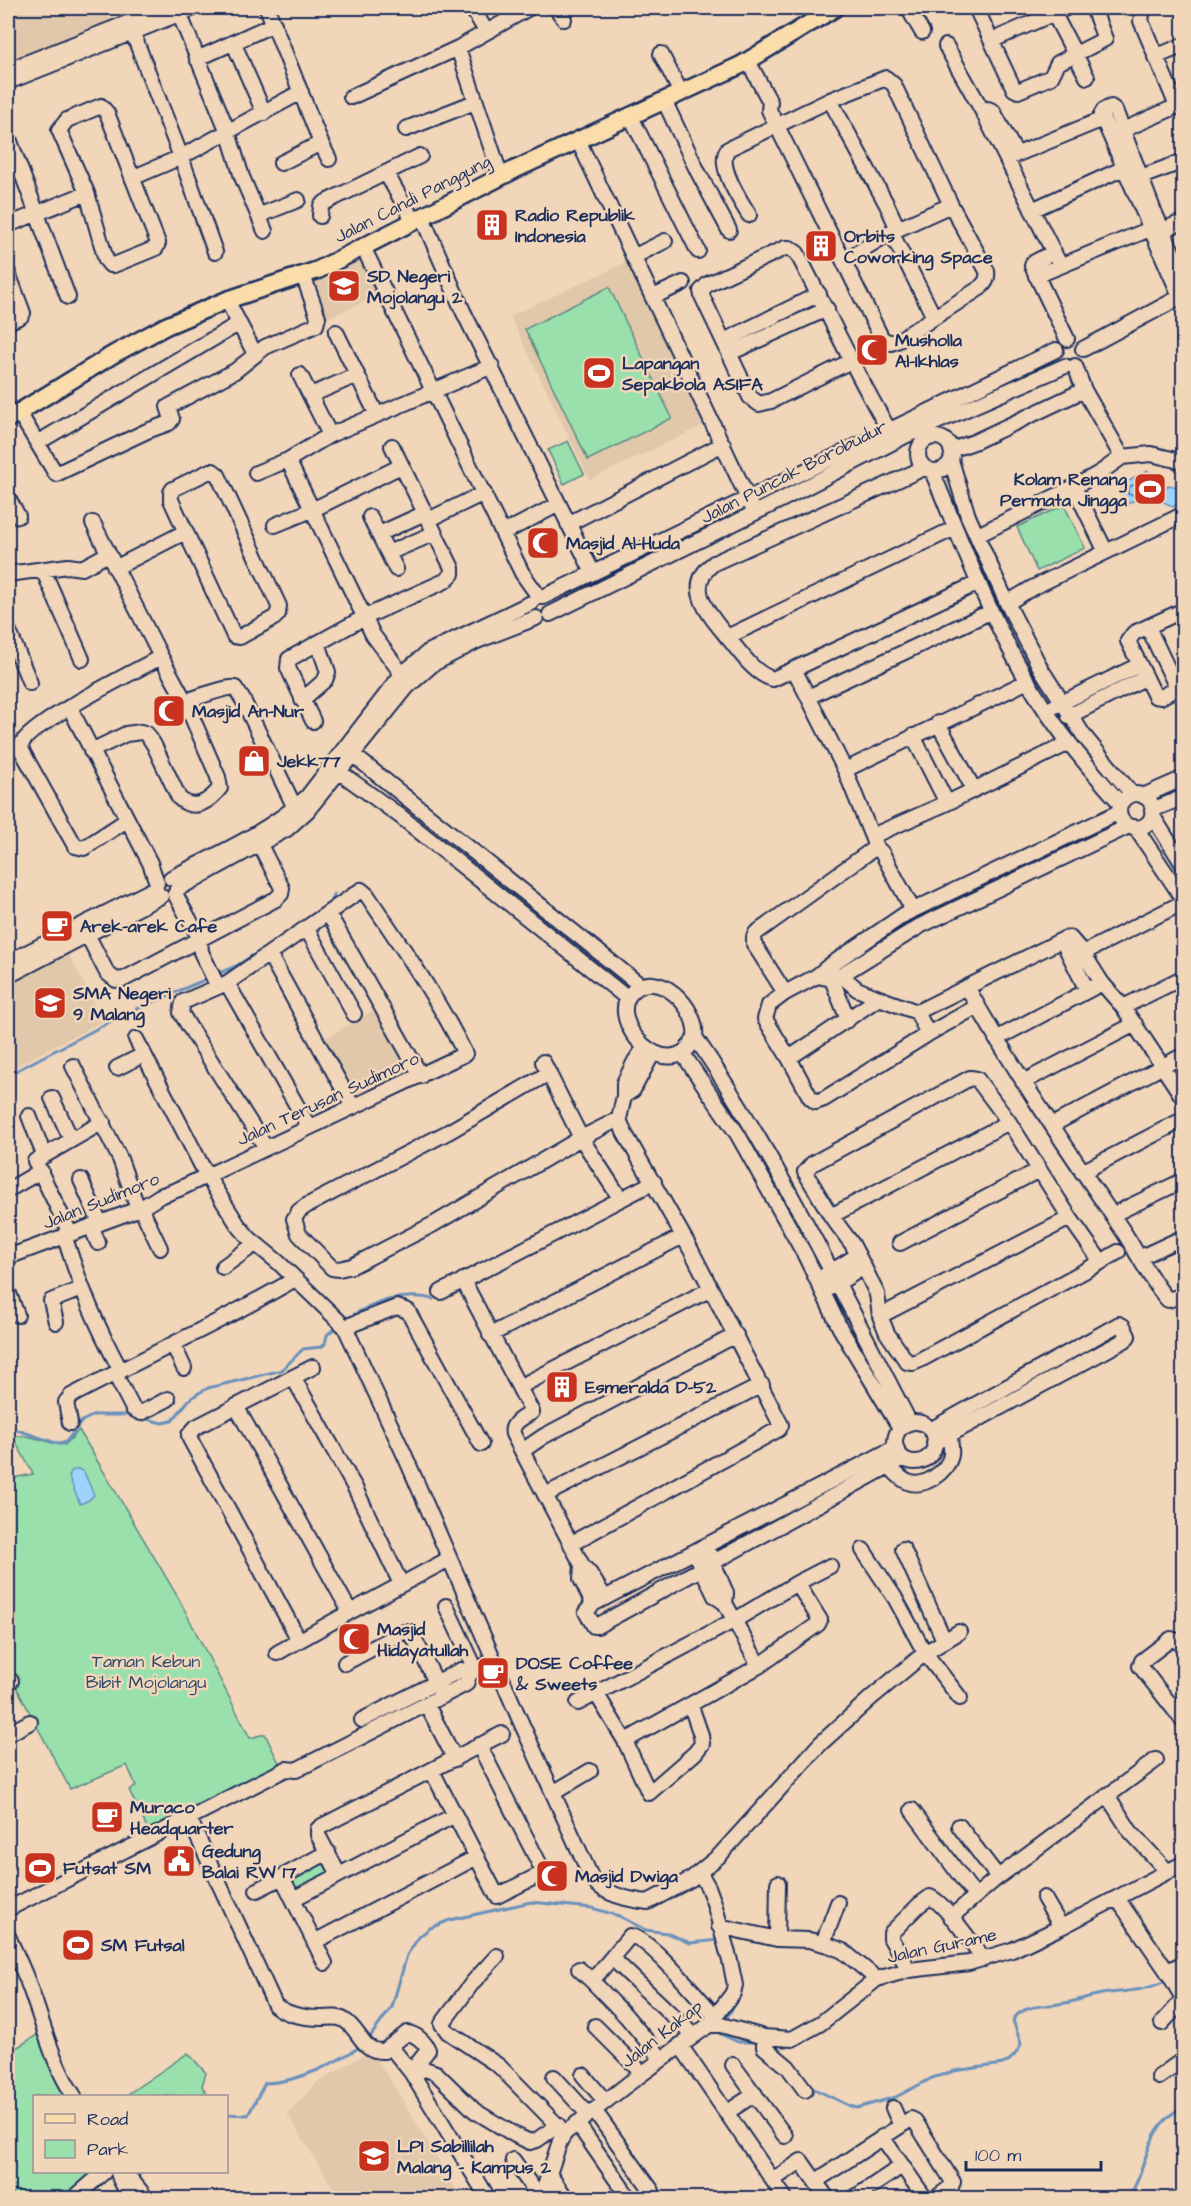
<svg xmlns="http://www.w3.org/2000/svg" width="1191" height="2206" font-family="'Architects Daughter',sans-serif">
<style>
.built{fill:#e1c8aa}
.green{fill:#9ae0ad;stroke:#5a8886;stroke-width:1.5}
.water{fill:#9ed3fc;stroke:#6a91bd;stroke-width:1.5}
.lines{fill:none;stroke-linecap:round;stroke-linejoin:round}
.shore{stroke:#4f719d;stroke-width:1.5}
.stream{stroke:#6a91bd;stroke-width:3}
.minor-casing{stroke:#1b2f5e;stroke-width:18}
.major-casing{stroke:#1b2f5e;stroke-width:21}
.minor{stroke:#f2d6b9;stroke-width:14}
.major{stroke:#fbddab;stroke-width:16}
.labels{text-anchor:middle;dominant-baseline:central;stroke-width:5;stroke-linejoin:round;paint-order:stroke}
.street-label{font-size:18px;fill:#1b2f5e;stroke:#f2d6b9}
.poi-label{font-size:18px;font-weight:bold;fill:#1b2f5e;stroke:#f2d6b9;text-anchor:start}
.park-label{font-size:18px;fill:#2e4a6a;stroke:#f2d6b9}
</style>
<rect width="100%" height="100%" fill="#f2d6b9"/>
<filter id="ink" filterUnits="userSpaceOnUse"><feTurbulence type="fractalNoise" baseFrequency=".0167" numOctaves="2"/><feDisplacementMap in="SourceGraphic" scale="12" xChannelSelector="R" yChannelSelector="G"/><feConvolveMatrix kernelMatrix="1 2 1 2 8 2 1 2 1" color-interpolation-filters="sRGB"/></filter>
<g filter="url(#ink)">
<path class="built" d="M8,8H106L111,22L8,61Z
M362,254L382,294L321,321L307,278Z
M627,262L706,424L590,480L510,316Z
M68,953L103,1021L8,1070V985Z
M379,1007L413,1070L357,1098L324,1039Z
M370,2051L393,2084L461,2198H339L287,2113L318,2082Z"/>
<path class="green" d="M609,287L672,418L588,460L525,329Z
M568,441L584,474L564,484L548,450Z
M1064,505L1085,548L1037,571L1017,527Z
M79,1430L179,1599L250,1738L265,1734L280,1765L150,1834L129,1790L136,1786L127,1765L70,1789L8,1671V1484L18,1477L33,1474L13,1437C31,1432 47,1445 65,1445Z
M326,1858L334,1873L298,1892L290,1878Z
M37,2035L70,2096H34V2172H106L73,2198H9L14,2195L8,2185V2053Z
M188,2053L206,2073L202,2086L208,2096H125Z"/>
<path class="water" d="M1148,471L1155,476V483L1165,489L1169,485L1177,487L1180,496L1174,507L1147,494L1127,504L1120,492L1123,484Z
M78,1469L84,1472L94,1495L89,1500L80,1504L69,1477L71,1471Z"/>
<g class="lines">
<path class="shore" d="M1145,478L1149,480V487L1131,495L1128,494V488Z"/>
<path class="stream" d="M322,909L329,904L334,894
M215,975L236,966L270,945
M8,1075L127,1013L209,978
M347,1319C372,1302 403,1292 433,1299
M143,1418L162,1423L172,1421L189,1400L197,1394L208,1388L282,1370L303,1349L321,1347L325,1344L327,1335L335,1328
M8,1431L11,1428L59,1444L66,1442L82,1421L94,1415H131
M724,2022L737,2001V1996
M722,2028L720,2034L738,2042H759
M367,2041L392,2007L407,1955L419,1937L430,1928L450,1920L531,1902L592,1908L619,1916L646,1930L667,1933L690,1943L719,1940
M810,2087L850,2106L857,2108L896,2097L932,2078L954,2071L1003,2064C1012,2060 1017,2054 1021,2044L1013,2020C1023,2003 1048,2007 1065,2003C1077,2001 1089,1996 1102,1994C1124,1991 1147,1991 1167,1980
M226,2114L248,2115L265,2083C300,2082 333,2064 363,2045
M140,2174L143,2172
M93,2198H103L119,2192
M1129,2198C1149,2164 1144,2127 1184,2106"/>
<g class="minor-casing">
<path id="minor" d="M177,8L228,132L242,177L265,231
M267,8L321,143L329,159
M472,8L486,31
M556,8L564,19
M908,8L922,32
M976,8L1014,89L1018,91L1051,77L1058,63L1105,39L1093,8
M1143,8L1141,21L1177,106
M1054,14L1087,77
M129,23L181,157L215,252
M993,40L1066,8
M234,44L264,113
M946,46L983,112
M661,54L681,93
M1155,57L1184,45
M197,59L274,24
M748,61L770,102L769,110L777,126L882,339L891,343L899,340L980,288C986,282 988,279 987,271L951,205L894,85L886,78L830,100L728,149C716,165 740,200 749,215
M8,70L165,8
M8,82L194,8
M351,97L458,48
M664,100L698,172L729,230
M830,100L887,205L898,229
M101,106L107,113L158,243L156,248L114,265H110L106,260L87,193L59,130L67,120Z
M630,115L698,251
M406,129L475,102
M1123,130L1184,103
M8,136L68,297
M578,140L752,507
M1016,154L993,111L988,109L983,112L1060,265
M1008,158L1103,119
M281,163L321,143
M386,173L413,220
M501,177L458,48L529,8
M1141,177L1184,161
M132,178L181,157L301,92
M1032,210L1124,168
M260,215L298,200
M320,216L321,206L326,202L420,156
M422,217L463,311L593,573
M8,225L87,193
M1163,230L1184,221
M891,232L934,317
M363,247L522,573L539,597
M1054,252L1033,263L1032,266L1067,339
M633,257L665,241
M844,261L891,232L951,205
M8,273L23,313L21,316L8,322
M1036,276L1150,229
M1180,296L1103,119L1101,115L1104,110L1111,107L1115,110L1153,209L1184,278
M653,297L683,283
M227,300L255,354
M336,332L377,415
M724,341L819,294
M1083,349L1184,295
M730,353L827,309
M851,361L771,401L759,404L750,397L702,296L701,291L708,284L785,248H790L797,253C828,312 855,373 889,430
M1075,366L1084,390L1122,457
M300,375L330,435
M311,395L357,375
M18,411L56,474L147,431L169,423L172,419L168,407L235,371L265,347L316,325L318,317L303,275
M918 454a17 17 0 1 1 34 0a17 17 0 1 1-34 0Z
M37,443L238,324
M951,450L974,442L1084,390
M951,460L968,516L1007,603L1041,669L1084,736L1132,794
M924,468L714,563C682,587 711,617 729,639C741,653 754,674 773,679L978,583
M210,471H213L218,475L279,606L278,614L274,618L240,637L234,636L233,634L171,500V492L173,489Z
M932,471C966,553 997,637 1046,711C1068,744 1094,774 1121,804
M256,473L288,460
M1074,487L1106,552
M8,498L18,516
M370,517L396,569
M428,520L484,493
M568,524L723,444
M275,525L312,510L401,466
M503,533L559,504
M379,534L425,513
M978,535L1074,487L1101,472L1122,457L1151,454L1184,462
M388,553L435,533
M115,568L185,532
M43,570L82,659
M8,574L68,566L82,568L108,554
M543,597L1056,350
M1007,603L1032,588L1184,514
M1184,610L1134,633L1128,641L1155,696L1161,697L1184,684
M550,614L779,501L907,435L1065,366
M1148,627L1177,688
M8,629L30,683
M727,637L955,528
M795,671L845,770L876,847L882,853L913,910
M402,674L373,635L288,460L330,435L492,366
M808,697L990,612
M302,700L325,680L328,672L318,643
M185,701C196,698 228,686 235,688L243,700L295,808
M1053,707L1139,665
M70,708L150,863L157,883
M1069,716L1145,678
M313,721L288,668L289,659L365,617L445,581L452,574V568L392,446
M938,723L973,788
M913,736L947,803
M347,750L641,986
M91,751L126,734L141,732L147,734L154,745L179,798C194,812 209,802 220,788L218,777L185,701L161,657L93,523
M334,768L400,816L627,998
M845,770L1028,681
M1119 811a17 17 0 1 1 34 0a17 17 0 1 1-34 0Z
M1143,796L1184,778
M1152,810L1184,797
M1152,815L1184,866
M127,820L84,848L75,846L22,751L21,745C27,725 137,670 161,657
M1135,827L1184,900
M872,836L947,803L1069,743
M171,878C218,854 267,833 307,797L402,674L428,652L531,603
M177,889L287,829L307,811L407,687L433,664L477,641L536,618
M175,894L200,939L201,952L218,987
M328,913L421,1076
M307,929L354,1014
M88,936L107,973L116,980L124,979L276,899L281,894L282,888L260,845
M1062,940L1087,990
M1083,953L1184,902
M269,954L353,1107
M8,962L156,888
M826,970L831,977L848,1020
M841,975L857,989L879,998
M8,976L161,896
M817,976L827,978L841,975L920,926L1129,826
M227,983L309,1127
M967,987C1014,1072 1069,1151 1123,1231C1136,1250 1153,1285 1168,1300L1184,1295
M785,993L754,944V937L756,933L876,847
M978,1006L928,1034L824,1099L816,1102L810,1097L789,1058L765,1019L769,1005L785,993L817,976L829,966L905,914L1119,812
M1123,1007L1184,977
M917,1012L1064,939L1070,938L1083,953L1102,983L1123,1007L1184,1099
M695,1037C671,1090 603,1022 632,992C657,966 699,1008 695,1037C778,1159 842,1293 910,1423
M136,1039L207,1176L238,1225L250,1239L278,1262L345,1327L405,1456L519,1718L591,1877C601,1894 630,1900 648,1902L691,1879L719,1856L820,1744L872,1697L925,1653L959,1632
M996,1039L1102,983
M683,1054L738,1135L805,1255L840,1328L900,1428
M789,1058L879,998L917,1012L928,1034
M543,1062L581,1138L620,1198
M73,1066L120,1159L138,1209
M117,1068L143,1055
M549,1073L450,1131L306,1206L299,1211L294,1219L299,1234L332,1268L339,1269L352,1266L434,1224L581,1138L619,1119
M1023,1082L1135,1024
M624,1096L633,1090L653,1053
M52,1098L71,1139
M29,1116L44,1155
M1052,1125L1184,1055
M1082,1172L1184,1119
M81,1180L100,1223
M8,1190L41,1171
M141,1208L160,1248
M1112,1215L1184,1180
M831,1216L1009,1122
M91,1226L98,1243
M70,1233L35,1161L103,1122
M64,1235C80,1286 96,1325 121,1371
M900,1243L1039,1170
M8,1257L141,1208L160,1196L179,1189L465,1054C438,998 401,946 367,895L361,890L227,983L183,1002L181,1013L190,1028L266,1148
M1141,1257L1184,1237
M1101,1262L920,1360L913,1363L907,1362L887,1333L880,1316L877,1294L864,1267L852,1244L831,1216L805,1172L812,1164L959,1084L970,1078L977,1079L1009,1122L1070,1218L1101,1262L1118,1252
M223,1267L255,1244
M824,1276L858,1255
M463,1280L532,1412C524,1417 510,1423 513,1434L582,1565L590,1574L605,1598
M830,1288L864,1267
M8,1291L17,1315
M441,1292L654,1182
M880,1316L1070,1218
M56,1322L51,1301L81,1289
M345,1327L397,1307L408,1311L481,1444
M490,1335L683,1236
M173,1344L184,1368
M115,1374L133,1409L141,1413L168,1399
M293,1377L355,1488L401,1584
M519,1387L711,1289
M236,1406L350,1612
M895 1442a20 20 0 1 1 40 0a20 20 0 1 1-40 0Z
M70,1423L66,1402L71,1396C145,1357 222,1322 295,1279
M930,1430L1119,1324L1123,1326L1128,1336L1125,1340L934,1443
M896,1447L593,1604L586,1612L594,1626H597L903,1458
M522,1451L544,1436L736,1335
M890,1467C895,1472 900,1479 908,1482C924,1489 948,1471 951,1455C952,1449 950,1442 950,1436
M545,1495L762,1385
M572,1543L779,1429L781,1425L691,1250L624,1132L619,1119L624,1096V1083L635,1061L645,1047
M903,1549L944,1640
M863,1550L895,1598L925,1653L960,1698
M710,1555L726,1593L725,1603
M698,1560L715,1596L725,1603L759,1666
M582,1565L581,1579L593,1604
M446,1606L476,1670
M299,1640L190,1439L189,1435L196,1427L313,1367
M1184,1647L1177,1641L1171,1639L1142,1661L1140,1666L1184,1722
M277,1653L350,1612L449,1559
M345,1663L401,1633L407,1632L413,1636L443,1696
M8,1683L11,1681
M596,1693L625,1741L649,1793L695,1753L702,1744L701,1735L691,1706
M578,1703L735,1620L797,1583L830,1566
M427,1705L455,1759
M362,1720L461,1670L470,1673
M8,1734L30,1722
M625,1741L759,1666L818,1624L820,1620L797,1583
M432,1771L497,1896L539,1875L542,1872V1869L479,1745
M553,1793L590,1771
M1107,1795L1130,1831L1167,1871
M912,1810L975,1896
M189,1818L275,2005C286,2015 306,2018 321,2018C328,2018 338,2016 344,2020C360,2029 362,2053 384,2051L407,2033C416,2034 425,2042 428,2050L411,2072
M959,1826L998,1877
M339,1875L318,1835V1829L322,1826L502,1734
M257,1890L282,1877
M1044,1898L1061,1927
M1117,1898L1169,1974L1184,2000
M293,1899L455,1815
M8,1909L286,1769L296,1770L466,1684L470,1673L494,1661
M951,1917L998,1877L1156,1760
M719,1926L777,1939L809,1940L828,1945L843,1951L877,1979
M8,1936C15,1953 24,1970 30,1988C44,2025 52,2063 74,2096
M777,1939L778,1883
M314,1942L477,1857
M823,1943L838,1903
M497,1956L473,1982L442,2024L448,2032L499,2066L565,2133
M612,1958L694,2036
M325,1963L282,1877L328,1852
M579,1969L592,1981
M909,1970L891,1939V1933L919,1905L930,1897C945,1903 972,1944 984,1959
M1167,1971L1184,1963
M1162,2023L1183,2000
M709,2025H721L764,2037L792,2039L821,2023L877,1979L909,1970L969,1963L1012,1950L1061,1927L1184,1863
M595,2026L642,2073
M764,2037V2047L788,2067L805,2090
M680,2045L785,2198
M390,2046L411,2072L488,2198
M662,2059L626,2016L592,1981L630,1936C648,1936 701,2001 715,2016
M733,2065L785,2136
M412,2073L425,2069L436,2073L475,2111L515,2135L530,2142L537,2140L558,2125
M583,2075L605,2101
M554,2077L588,2114
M1159,2077L1184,2059
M893,2108L900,2124
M594,2110L652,2191
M726,2113L755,2094
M577,2123L629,2198
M882,2137L925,2198
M513,2160L540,2198
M118,2172L120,2179L130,2198
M125,2172L146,2198
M549,2174L566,2198
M773,2180L801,2161L827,2198
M816,2181L911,2119L915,2121L953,2182L951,2187L936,2198
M74,2198L104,2172
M541,2198L560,2141L565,2133L628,2084L709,2025L733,1993L735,1985L730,1961L714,1903L708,1887L700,1873
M854,2198L902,2166"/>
</g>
<g class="major-casing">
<path id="major" d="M8,419L114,354L166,326L227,300L318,270L516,169L741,65L835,8"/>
</g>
<use href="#minor" class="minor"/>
<use href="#major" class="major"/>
</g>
</g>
<defs>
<g id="building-square" transform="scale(1.725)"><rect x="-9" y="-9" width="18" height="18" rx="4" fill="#c8321e" stroke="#f2d6b9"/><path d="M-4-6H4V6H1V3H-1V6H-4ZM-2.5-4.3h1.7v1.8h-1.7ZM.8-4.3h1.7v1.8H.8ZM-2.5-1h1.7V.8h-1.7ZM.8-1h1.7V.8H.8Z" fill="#fff"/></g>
<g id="school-square" transform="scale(1.725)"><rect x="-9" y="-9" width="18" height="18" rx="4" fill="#c8321e" stroke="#f2d6b9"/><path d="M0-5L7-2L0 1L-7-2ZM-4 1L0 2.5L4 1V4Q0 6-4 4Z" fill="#fff"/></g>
<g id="mosque-square" transform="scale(1.725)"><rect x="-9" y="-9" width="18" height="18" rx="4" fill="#c8321e" stroke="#f2d6b9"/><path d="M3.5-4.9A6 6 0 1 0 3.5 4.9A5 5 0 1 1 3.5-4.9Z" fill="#fff"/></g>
<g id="stadium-square" transform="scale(1.725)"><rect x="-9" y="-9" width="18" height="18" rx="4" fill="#c8321e" stroke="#f2d6b9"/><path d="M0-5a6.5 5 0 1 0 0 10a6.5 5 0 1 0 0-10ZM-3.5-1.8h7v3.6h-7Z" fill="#fff"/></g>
<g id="shop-square" transform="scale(1.725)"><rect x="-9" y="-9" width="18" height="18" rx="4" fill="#c8321e" stroke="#f2d6b9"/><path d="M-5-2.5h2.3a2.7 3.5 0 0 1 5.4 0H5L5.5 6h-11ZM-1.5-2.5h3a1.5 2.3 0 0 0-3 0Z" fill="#fff"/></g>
<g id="cafe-square" transform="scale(1.725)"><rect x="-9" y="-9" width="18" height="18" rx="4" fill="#c8321e" stroke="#f2d6b9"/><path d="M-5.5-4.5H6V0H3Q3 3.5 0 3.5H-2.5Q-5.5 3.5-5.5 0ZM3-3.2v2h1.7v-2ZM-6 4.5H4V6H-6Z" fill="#fff"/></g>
<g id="civic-square" transform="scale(1.725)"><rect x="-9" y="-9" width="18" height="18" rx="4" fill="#c8321e" stroke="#f2d6b9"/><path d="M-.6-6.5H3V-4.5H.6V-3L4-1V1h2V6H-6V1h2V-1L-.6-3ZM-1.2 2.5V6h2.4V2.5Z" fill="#fff"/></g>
</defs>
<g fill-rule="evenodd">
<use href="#building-square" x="492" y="225"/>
<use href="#building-square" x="821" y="246"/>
<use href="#school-square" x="344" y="286"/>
<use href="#mosque-square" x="872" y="350"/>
<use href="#stadium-square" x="599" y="373"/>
<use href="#stadium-square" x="1150" y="489"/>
<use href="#mosque-square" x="543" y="543"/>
<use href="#mosque-square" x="169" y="711"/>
<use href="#shop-square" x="254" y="761"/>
<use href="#cafe-square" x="57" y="926"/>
<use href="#school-square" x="50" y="1003"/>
<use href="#building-square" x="562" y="1387"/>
<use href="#mosque-square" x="354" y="1639"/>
<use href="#cafe-square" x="493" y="1673"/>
<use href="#cafe-square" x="107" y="1817"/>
<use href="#civic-square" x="179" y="1861"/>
<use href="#stadium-square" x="40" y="1868"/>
<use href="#mosque-square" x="552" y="1876"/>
<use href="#stadium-square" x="78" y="1945"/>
<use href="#school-square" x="374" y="2156"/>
</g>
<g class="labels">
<g class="street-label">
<text transform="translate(413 199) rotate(-27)">Jalan Candi Panggung</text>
<text transform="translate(794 472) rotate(-27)">Jalan Puncak Borobudur</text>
<text transform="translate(328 1099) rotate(-25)">Jalan Terusan Sudimoro</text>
<text transform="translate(101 1201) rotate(-22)">Jalan Sudimoro</text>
<text transform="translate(942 1946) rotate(-12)">Jalan Gurame</text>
<text transform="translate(662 2034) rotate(-38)">Jalan Kakap</text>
</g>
<g class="poi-label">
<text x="515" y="215">Radio Republik<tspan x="515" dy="21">Indonesia</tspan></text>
<text x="844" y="236">Orbits<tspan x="844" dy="21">Coworking Space</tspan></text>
<text x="367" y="276">SD Negeri<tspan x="367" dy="21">Mojolangu 2</tspan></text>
<text x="895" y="340">Musholla<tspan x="895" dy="21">Al-Ikhlas</tspan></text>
<text x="622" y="363">Lapangan<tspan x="622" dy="21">Sepakbola ASIFA</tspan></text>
<text x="1127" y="479" text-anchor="end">Kolam Renang<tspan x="1127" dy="21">Permata Jingga</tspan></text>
<text x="566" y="543">Masjid Al-Huda</text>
<text x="192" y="711">Masjid An-Nur</text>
<text x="277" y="761">Jekk77</text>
<text x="80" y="926">Arek-arek Cafe</text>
<text x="73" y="993">SMA Negeri<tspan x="73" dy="21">9 Malang</tspan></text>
<text x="585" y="1387">Esmeralda D-52</text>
<text x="377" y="1629">Masjid<tspan x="377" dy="21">Hidayatullah</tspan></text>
<text x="516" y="1663">DOSE Coffee<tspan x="516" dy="21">&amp; Sweets</tspan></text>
<text x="130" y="1807">Muraco<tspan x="130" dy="21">Headquarter</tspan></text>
<text x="202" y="1851">Gedung<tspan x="202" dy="21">Balai RW 17</tspan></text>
<text x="63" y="1868">Futsat SM</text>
<text x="575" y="1876">Masjid Dwiga</text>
<text x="101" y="1945">SM Futsal</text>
<text x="397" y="2146">LPI Sabillilah<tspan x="397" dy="21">Malang - Kampus 2</tspan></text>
</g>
<g class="park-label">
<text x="146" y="1661">Taman Kebun<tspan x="146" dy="21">Bibit Mojolangu</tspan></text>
</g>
</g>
<rect width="1191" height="2206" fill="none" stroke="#f2d6b9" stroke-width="30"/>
<rect x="15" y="15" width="1161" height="2176" fill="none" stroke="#1b2f5e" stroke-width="2" filter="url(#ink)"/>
<rect x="33" y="2095" width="195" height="78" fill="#f2d6b9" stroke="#9c9395" stroke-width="1.5"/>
<rect x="45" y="2114" width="30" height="9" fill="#fbddab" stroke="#9c9395" stroke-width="1.5"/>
<text x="87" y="2125" font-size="18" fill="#1b2f5e">Road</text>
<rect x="45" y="2140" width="30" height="18" fill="#9ae0ad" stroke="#9c9395" stroke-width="1.5"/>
<text x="87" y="2155" font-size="18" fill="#1b2f5e">Park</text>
<path d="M966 2161v9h135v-9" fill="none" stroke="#1b2f5e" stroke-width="3"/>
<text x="975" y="2161" font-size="18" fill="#1b2f5e" stroke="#f2d6b9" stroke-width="4.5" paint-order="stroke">100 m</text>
</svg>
